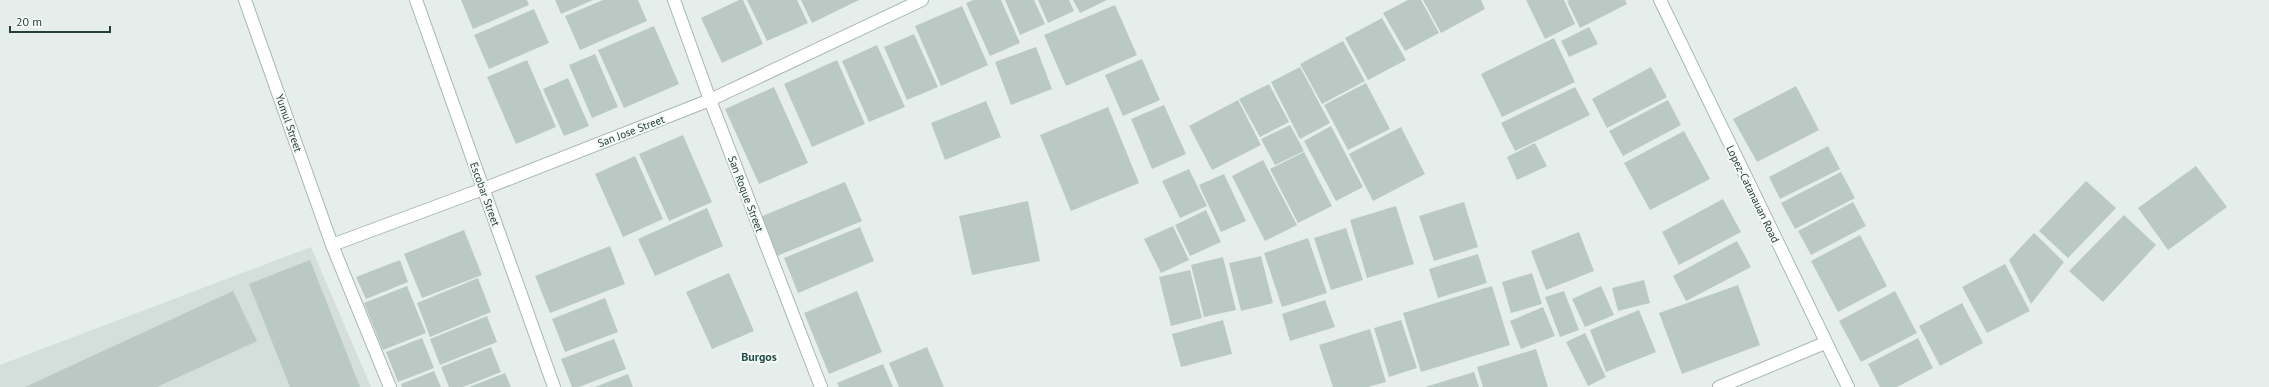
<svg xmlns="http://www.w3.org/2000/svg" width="2269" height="387" font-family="'PT Sans',sans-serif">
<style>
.built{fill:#d4deda}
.building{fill:#bbc9c4}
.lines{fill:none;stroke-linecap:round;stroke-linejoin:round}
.street-casing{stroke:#a8b6b3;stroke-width:14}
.secondary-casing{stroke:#a4bab4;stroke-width:14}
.street{stroke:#fff;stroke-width:12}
.secondary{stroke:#fff;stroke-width:12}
.labels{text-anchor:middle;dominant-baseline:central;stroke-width:4;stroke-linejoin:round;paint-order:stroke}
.street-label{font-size:11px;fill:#25403b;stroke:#f6faf9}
.neighbourhood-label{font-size:12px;font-weight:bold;fill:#21524a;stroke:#f6faf9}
</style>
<rect width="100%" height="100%" fill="#e6eeeb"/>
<path class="built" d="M311,247L371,387H0V365Z"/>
<path class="building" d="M461,0H527L529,5L473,29Z
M555,0H593L561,14Z
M603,0H638L647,21L580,50L565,16Z
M739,0H743L763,44L722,63L701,18Z
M747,0H797L808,23L767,41Z
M801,0H859L812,23Z
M973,0H1001L1020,43L990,56L966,3Z
M1005,0H1034L1045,24L1020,35Z
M1038,0H1069L1074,11L1048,23Z
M1073,0H1107L1080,13Z
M1408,0H1421L1439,33L1405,51L1383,13Z
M1423,0H1481L1485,9L1441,33Z
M1526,0H1564L1575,24L1545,39Z
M1570,0H1625L1627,4L1580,28L1567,1Z
M1115,5L1137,55L1066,86L1044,35Z
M962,6L988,65L941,86L915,26Z
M534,9L549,43L489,69L474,35Z
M1382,18L1406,60L1368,80L1345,38Z
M654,26L679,84L624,108L598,50Z
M1589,27L1598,44L1569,57L1561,41Z
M914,34L938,87L907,100L884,47Z
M1554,38L1575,82L1502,117L1481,74Z
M1343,41L1365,81L1322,104L1300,64Z
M877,45L905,107L869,122L842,61Z
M1036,47L1052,89L1011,105L995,62Z
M595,54L618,107L592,118L569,65Z
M1142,59L1160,100L1123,116L1105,75Z
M527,60L556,127L516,144L487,77Z
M837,60L865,124L812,147L784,84Z
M1300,67L1330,123L1300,139L1271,82Z
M1651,67L1667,97L1607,128L1592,99Z
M568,78L589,126L564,136L543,89Z
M1366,83L1390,129L1348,150L1324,105Z
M1269,84L1289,122L1260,137L1239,99Z
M1796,86L1819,130L1757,162L1733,119Z
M774,87L808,163L759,184L725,109Z
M1575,87L1590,115L1515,151L1501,123Z
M1238,100L1261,145L1212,170L1189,126Z
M1668,100L1681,125L1623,156L1609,131Z
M986,101L1001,137L945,160L931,123Z
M1164,105L1186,154L1152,169L1131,119Z
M1108,107L1139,183L1071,211L1040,135Z
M1290,125L1304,151L1275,165L1261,139Z
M1331,126L1363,187L1336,201L1304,141Z
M1401,127L1425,174L1373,201L1349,154Z
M1684,131L1710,179L1650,210L1624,163Z
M683,135L712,202L669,221L639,154Z
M1535,143L1547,166L1517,180L1507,157Z
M1828,146L1840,169L1780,199L1769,177Z
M1304,152L1332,206L1298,223L1270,169Z
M635,156L663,219L623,237L595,174Z
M1263,160L1297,225L1265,241L1232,176Z
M2196,166L2227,207L2168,250L2138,208Z
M1189,169L1207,206L1180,218L1162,181Z
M1841,172L1855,198L1795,229L1781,203Z
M1224,174L1246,221L1221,232L1199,185Z
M2086,181L2116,208L2068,258L2039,231Z
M845,182L862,221L777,256L760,217Z
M1723,199L1741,232L1679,265L1662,232Z
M1028,201L1040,261L972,275L959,216Z
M1464,202L1478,247L1434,261L1419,216Z
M1853,202L1866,226L1811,255L1798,231Z
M1396,206L1414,264L1367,278L1350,220Z
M707,208L723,246L655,276L638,239Z
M1206,210L1221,242L1190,256L1175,225Z
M2124,215L2156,245L2103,302L2069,271Z
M1173,226L1189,260L1161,273L1144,239Z
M860,227L874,261L798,293L784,258Z
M1346,228L1363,280L1331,290L1314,238Z
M464,230L482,275L422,298L404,254Z
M1579,232L1594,271L1546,290L1531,251Z
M2034,233L2064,262L2031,304L2009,260Z
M1860,235L1887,286L1838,312L1811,261Z
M1308,238L1327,293L1282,307L1264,253Z
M1737,241L1751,267L1686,301L1673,276Z
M610,246L625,284L550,313L535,276Z
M1478,254L1487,283L1438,298L1429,269Z
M1261,256L1273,303L1241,311L1229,263Z
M1223,257L1236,310L1204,317L1191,265Z
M310,260L360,387H290L249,284Z
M400,260L408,282L366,299L356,277Z
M2005,264L2030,311L1987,333L1962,287Z
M1190,270L1202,318L1171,326L1159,277Z
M729,273L754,331L712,349L686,292Z
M1532,273L1542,304L1511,313L1502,282Z
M478,278L491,312L430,337L417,303Z
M1644,280L1650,303L1618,311L1612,288Z
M1738,285L1760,345L1682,374L1659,313Z
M407,286L426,333L383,350L364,303Z
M1492,286L1510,345L1421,372L1403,313Z
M1601,286L1614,315L1585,327L1572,299Z
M233,291L257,341L157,387H25Z
M857,291L882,352L829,374L804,313Z
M1564,291L1579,330L1560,337L1545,297Z
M1895,291L1917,333L1861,362L1839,321Z
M605,298L618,332L565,352L552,319Z
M1325,300L1335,327L1290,341L1282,314Z
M1962,303L1983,343L1940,366L1919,326Z
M1543,307L1555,336L1521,349L1510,321Z
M1639,310L1656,352L1606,372L1590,330Z
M487,316L497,342L440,365L430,339Z
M1223,320L1232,354L1181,367L1172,334Z
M1401,320L1417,368L1389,377L1374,328Z
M1370,329L1386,382L1368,387H1333L1319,345Z
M1585,333L1606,377L1588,386L1566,342Z
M422,338L434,368L398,382L386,352Z
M1918,338L1933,368L1897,387H1880L1868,364Z
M614,339L626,369L579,387H572L561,359Z
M491,347L501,372L463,387H449L441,367Z
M927,347L944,387H899L889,363Z
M1536,349L1548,387H1483L1477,367Z
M883,364L893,387H839L837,383Z
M434,371L441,387H402L401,384Z
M1474,372L1479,387H1425Z
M505,373L511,387H469Z
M628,374L633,387H595Z"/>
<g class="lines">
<g class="street-casing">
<path id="street" d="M245,0L332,245L390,387
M416,0L554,387
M674,0L710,100L821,387
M332,245L483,189L710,100L922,0
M1719,387L1825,343"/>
</g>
<g class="secondary-casing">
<path id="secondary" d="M1660,0L1848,387"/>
</g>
<use href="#street" class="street"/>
<use href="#secondary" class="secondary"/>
</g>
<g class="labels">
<g class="street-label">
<text transform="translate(289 123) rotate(71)">Yumul Street</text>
<text transform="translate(631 131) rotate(-21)">San Jose Street</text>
<text transform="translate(485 194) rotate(70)">Escobar Street</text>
<text transform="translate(746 194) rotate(69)">San Roque Street</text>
<text transform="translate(1753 194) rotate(64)">Lopez-Catanauan Road</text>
</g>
<g class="neighbourhood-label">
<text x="759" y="356">Burgos</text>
</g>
</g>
<path d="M10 26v6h100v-6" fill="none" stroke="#25403b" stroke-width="2"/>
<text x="16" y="26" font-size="12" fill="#25403b" stroke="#f6faf9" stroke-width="3" paint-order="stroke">20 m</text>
</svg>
